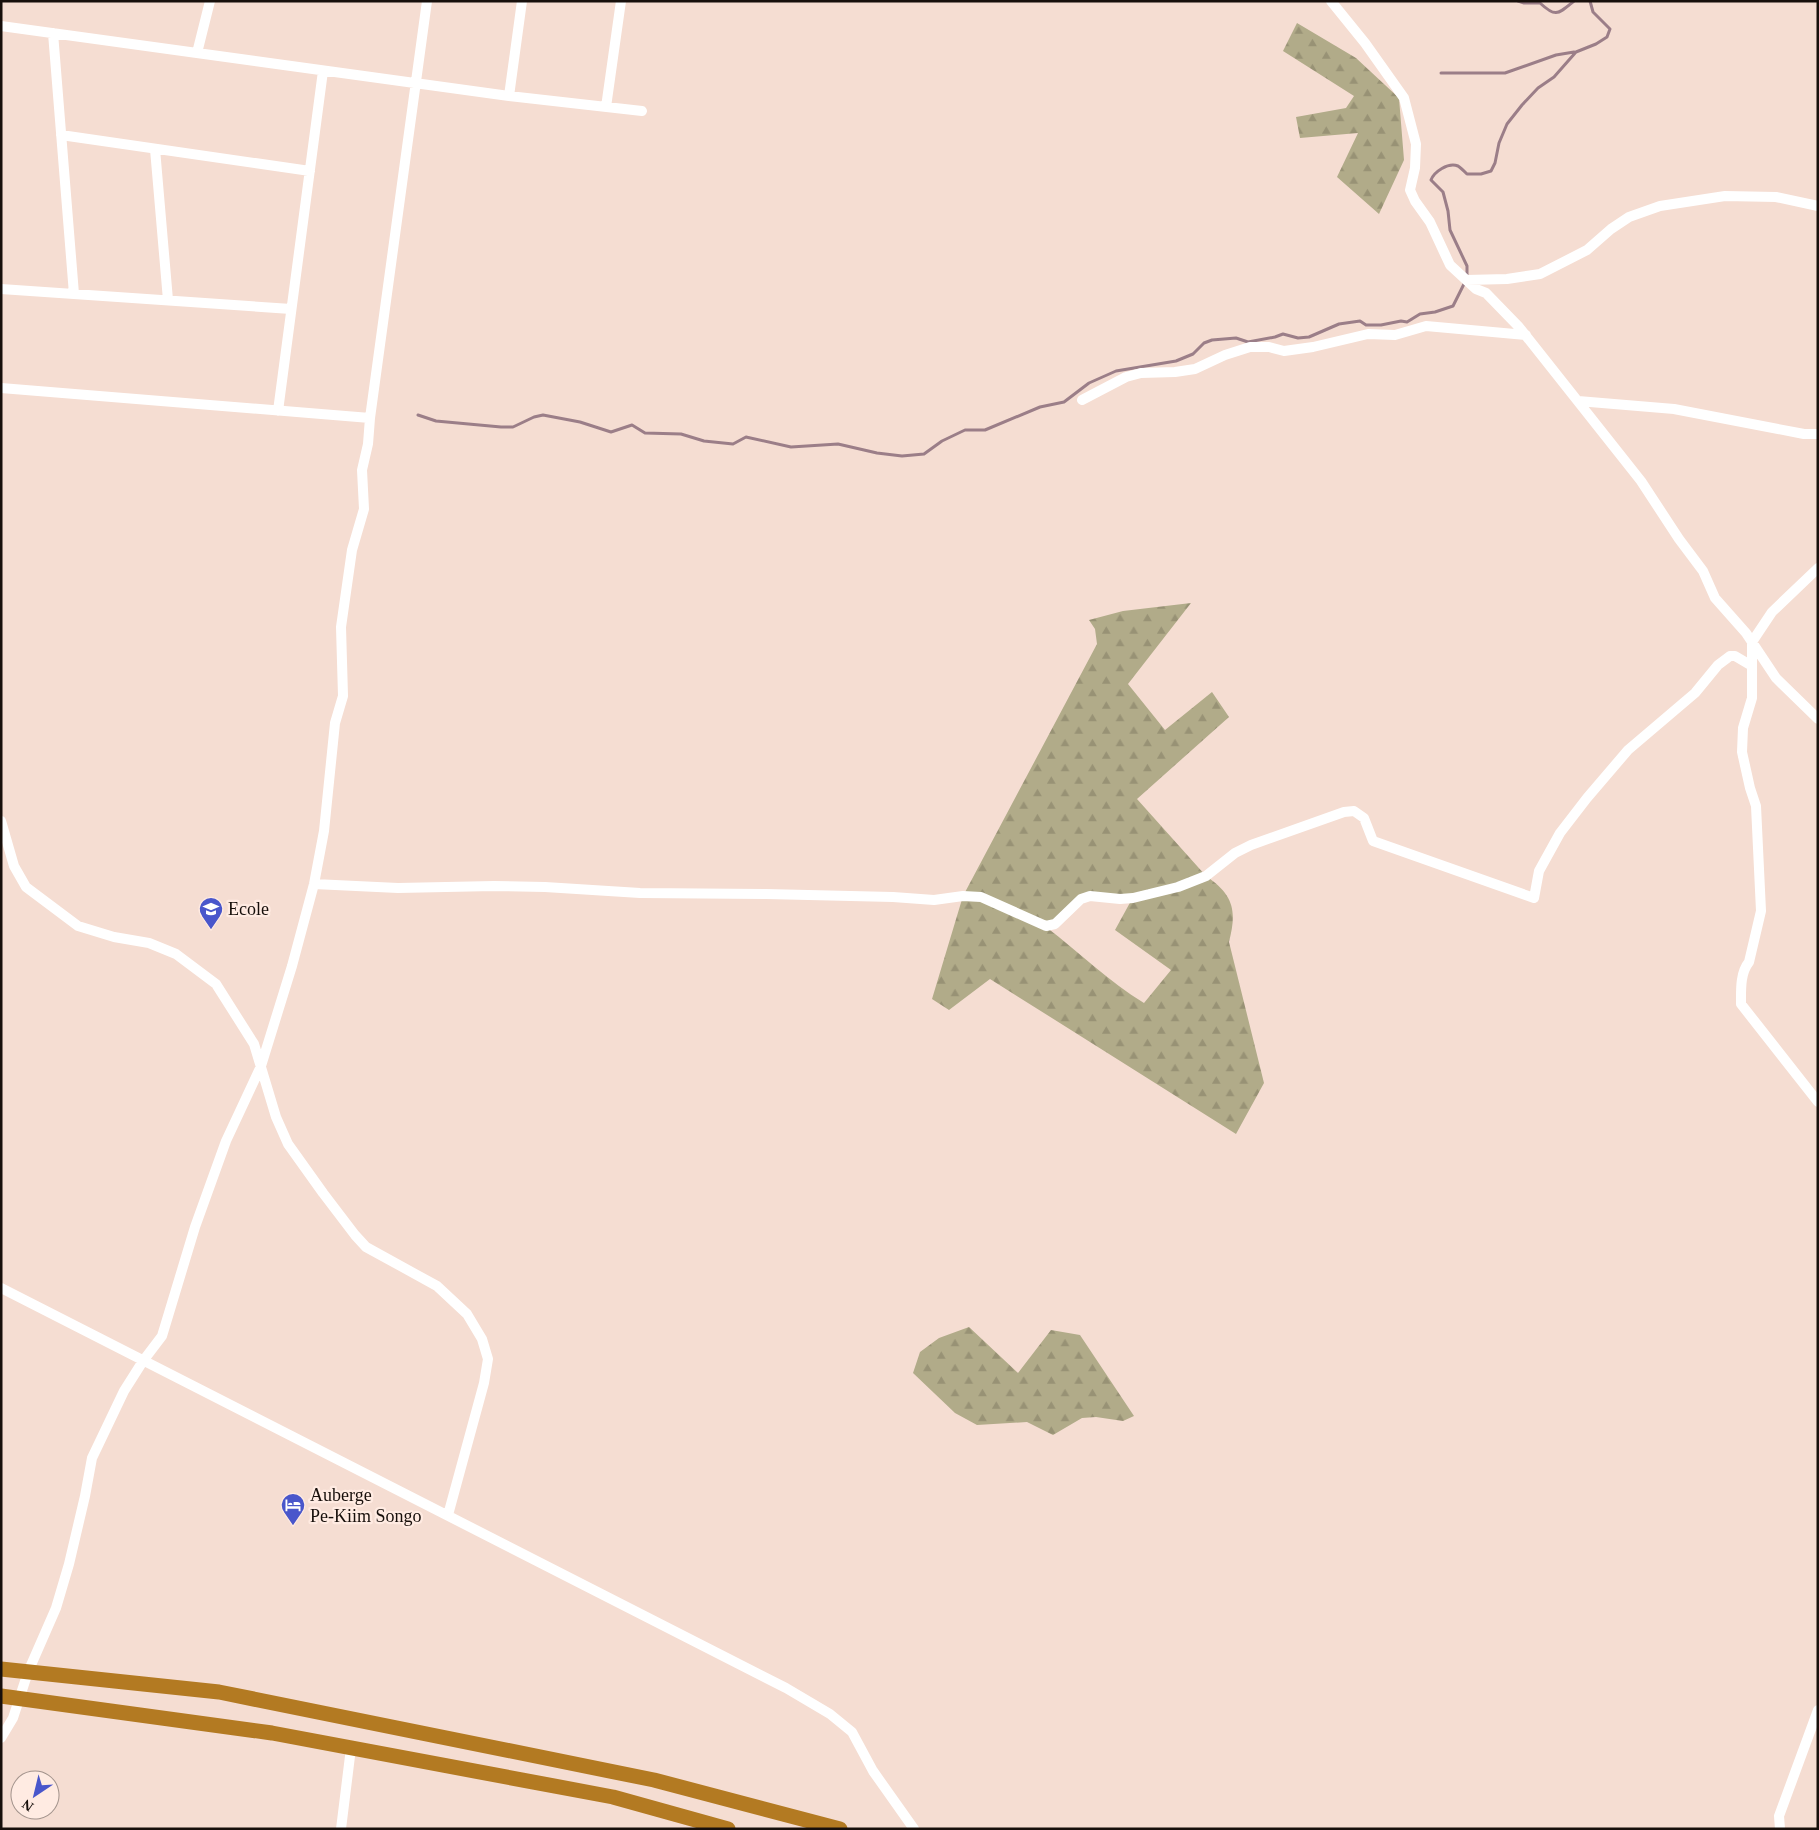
<svg xmlns="http://www.w3.org/2000/svg" width="1819" height="1830" font-family="Georgia,serif">
<style>
.forest{fill:url(#forest-firs);fill-rule:evenodd}
.lines{fill:none;stroke-linecap:round;stroke-linejoin:round}
.stream{stroke:#9b7e88;stroke-width:3}
.minor{stroke:#fff;stroke-width:10}
.highway{stroke:#b37a22;stroke-width:15}
.labels{text-anchor:middle;dominant-baseline:central;stroke-width:4.5;stroke-linejoin:round;paint-order:stroke}
.poi-label{font-size:18px;fill:#170f0b;stroke:#ffebe2;text-anchor:start}
</style>
<defs>
<pattern id="forest-firs" width="22" height="20" patternUnits="userSpaceOnUse" patternTransform="scale(1.25)"><rect width="22" height="20" fill="#b1ab89"/><path d="M5 1l3.5 6h-7zM16 11l3.5 6h-7z" fill="#989275"/></pattern>
</defs>
<rect width="100%" height="100%" fill="#f5ddd2"/>
<path class="forest" d="M1297,23L1356,58L1399,98L1404,160L1379,214L1337,177L1358,133L1300,138L1296,117L1346,108L1354,96L1283,51Z
M1191,603L1128,684L1165,730L1212,692L1229,717L1137,799L1206,876C1234,895 1237,911 1229,942L1264,1083L1236,1134L990,979L949,1010L932,999L963,896L1097,644L1095,629L1089,620L1123,611ZM1090,896L1132,899L1115,930L1171,970L1144,1003C1109,982 1079,952 1046,927Z
M969,1327L1018,1373L1051,1330L1080,1335L1134,1416L1123,1421L1096,1417L1082,1418L1053,1435L1027,1422L977,1425L955,1413L913,1373L920,1352L939,1338Z"/>
<g class="lines">
<path class="stream" d="M1518,1L1524,3H1540C1556,18 1558,14 1574,1
M1441,73H1505L1556,55L1574,52
M1467,276V266L1450,230L1448,211L1443,192L1431,180C1434,172 1448,162 1458,166C1461,168 1464,171 1467,174H1481L1491,171L1495,163L1499,143L1507,124L1522,105L1538,88L1554,77L1576,52L1596,44L1607,37L1610,29L1593,12L1590,1
M418,415L436,421L501,427H513L534,417L543,415L580,422L611,432L632,425L645,433L681,434L704,441L733,444L746,437L791,447L838,444L877,453L902,456L924,454L942,441L965,430H985L1040,407L1064,402L1089,383L1116,371L1176,361L1193,354L1204,343L1212,340L1236,338L1248,342L1275,337L1283,334L1298,338L1309,337L1339,324L1360,321L1366,325H1381L1401,321L1407,322L1420,314L1435,312L1453,306L1465,282"/>
<path class="minor" d="M1331,1L1365,43L1404,98L1416,144L1415,168L1410,190L1415,201L1430,222L1450,265L1476,289L1486,293L1519,327L1641,481L1679,539L1703,571L1715,598L1746,633L1776,678L1818,719
M1,26L509,96L642,111
M53,33L74,294
M197,53L210,1
M509,96L522,1
M606,107L621,1
M61,135L310,171
M155,149L168,300
M1466,280L1507,279L1540,274L1587,250L1611,229L1629,217L1660,206L1725,196L1776,197L1818,206
M1,289L291,309
M1,388L370,418
M1082,400L1126,377L1141,373L1175,372L1195,369L1225,355L1250,347H1269L1284,351L1313,347L1368,334L1395,335L1426,326L1526,335
M1578,401L1674,409L1804,434H1818
M278,411L323,71
M1818,568L1772,612L1752,642V698L1743,728L1742,752L1750,788L1756,806L1761,911L1749,962C1740,973 1741,990 1741,1004L1818,1102
M1,821L14,866L26,887L78,926L114,937L149,943L176,954L216,984L254,1044L276,1117L288,1144L323,1193L355,1235L366,1247L437,1286L467,1314L482,1339L488,1359L484,1383L448,1515
M314,884L398,888L494,886L545,887L640,893L766,894L893,897L934,900L963,896L981,897L1046,926L1055,924L1081,899L1090,896L1120,899L1133,898L1178,887L1206,876L1235,853L1251,845L1344,812L1354,811L1364,818L1373,841L1534,898L1539,871L1560,833L1587,798L1628,750L1695,693L1718,665L1730,656H1735L1752,666
M1,1288L786,1688L830,1714L852,1732L873,1771L914,1829
M1,1738L13,1718L28,1672L56,1608L69,1564L85,1496L92,1458L124,1391L143,1361L162,1336L195,1227L226,1141L261,1066L292,966L314,884L324,831L335,723L343,696L341,627L352,550L364,509L362,470L368,444L370,418L427,1
M341,1829L351,1748
M1780,1829L1779,1816L1818,1710"/>
<path class="highway" d="M1,1669L219,1692L654,1780L840,1829
M1,1696L272,1733L613,1797L728,1829"/>
</g>
<defs>
<g id="school-pin" transform="scale(1.25)"><path d="M0 17L-7.5 6A9.5 9.5 0 1 1 7.5 6Z" fill="#4956cb" stroke="#ffebe2"/><path d="M0-5L7-2L0 1L-7-2ZM-4 1L0 2.5L4 1V4Q0 6-4 4Z" fill="#fff"/></g>
<g id="hotel-pin" transform="scale(1.25)"><path d="M0 17L-7.5 6A9.5 9.5 0 1 1 7.5 6Z" fill="#4956cb" stroke="#ffebe2"/><path d="M-6-4.5h1.5V1H6V5H4.5V3h-9V5H-6ZM-4 0a1.8 1.8 0 1 1 3.6 0ZM.5 0V-2.5h3Q6-2.5 6 0Z" fill="#fff"/></g>
</defs>
<g fill-rule="evenodd">
<use href="#school-pin" x="211" y="909"/>
<use href="#hotel-pin" x="293" y="1505"/>
</g>
<g class="labels">
<g class="poi-label">
<text x="228" y="909">Ecole</text>
<text x="310" y="1495">Auberge<tspan x="310" dy="21">Pe-Kiim Songo</tspan></text>
</g>
</g>
<rect width="1819" height="1830" fill="none" stroke="#170f0b" stroke-width="5"/>
<g transform="translate(35 1795) rotate(215)"><circle r="24" fill="#ffebe2" stroke="#a2938c"/>
<path d="M0-4L9 19L0 12L-9 19Z" fill="#4956cb"/>
<text y="-8" font-size="14" font-weight="bold" text-anchor="middle" fill="#170f0b">N</text>
</g>
</svg>
